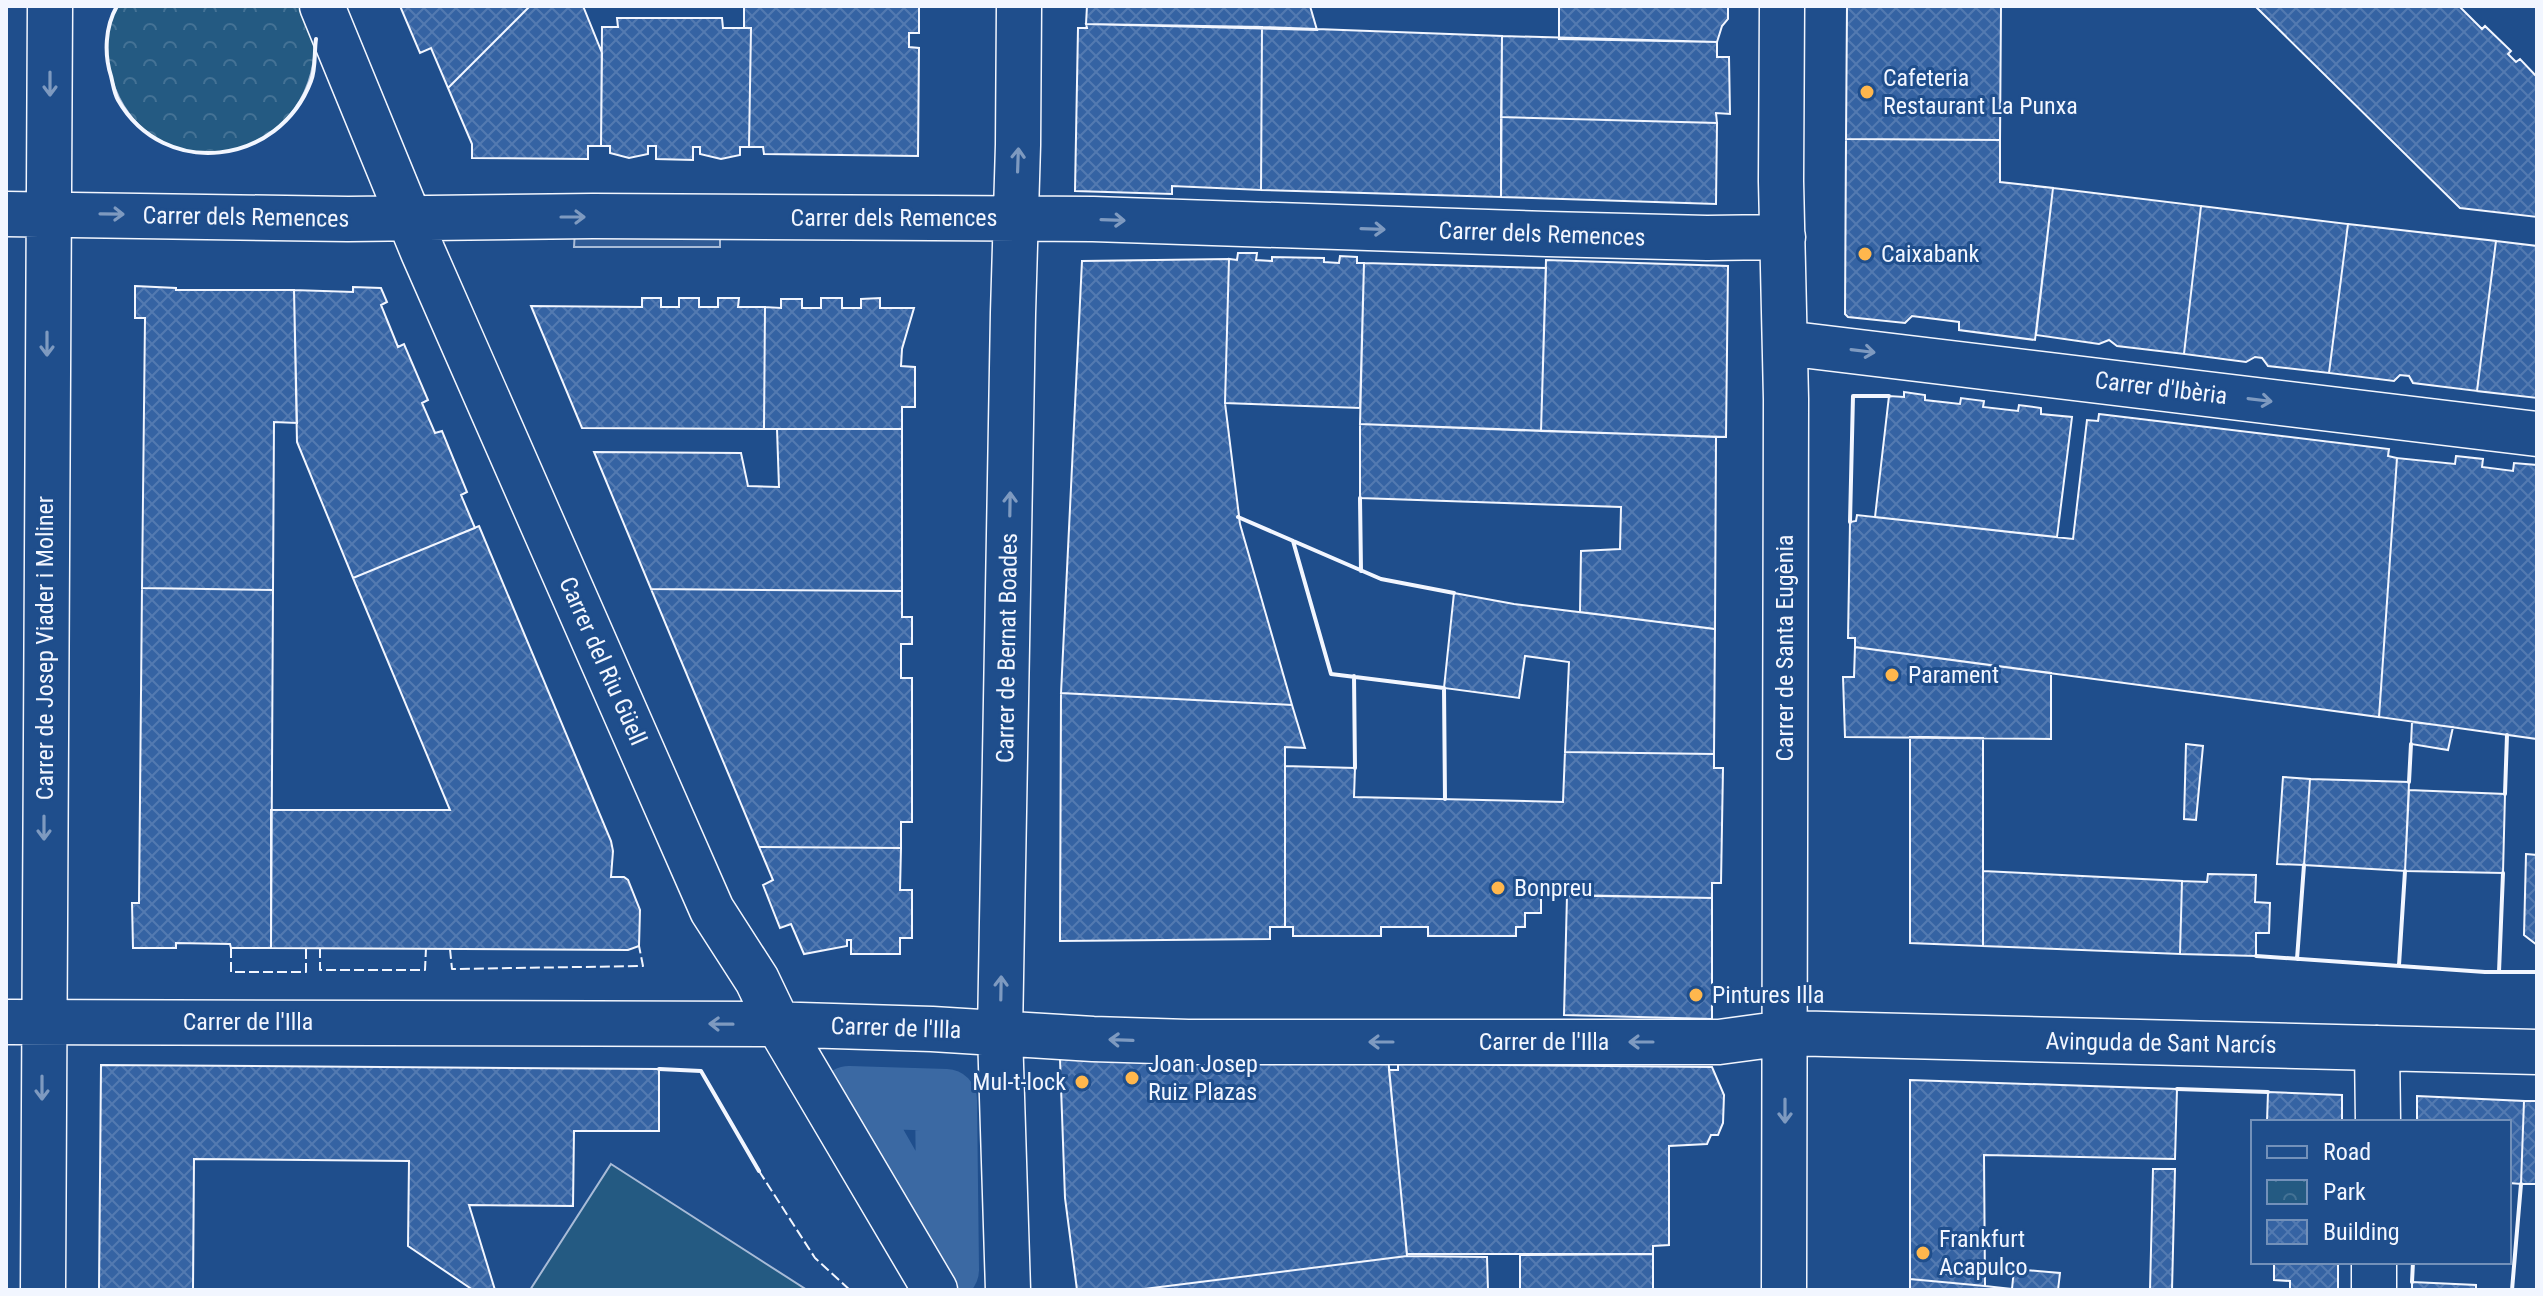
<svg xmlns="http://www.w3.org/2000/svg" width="2543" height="1296" font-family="'Roboto Condensed',sans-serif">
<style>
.grass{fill:#245a82;stroke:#a8bbd7;stroke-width:2}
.park{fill:url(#park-crowns);stroke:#a8bbd7;stroke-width:2}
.parking{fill:#305b95;stroke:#a8bbd7;stroke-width:2}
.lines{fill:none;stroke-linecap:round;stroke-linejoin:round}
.canal{stroke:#3b69a3;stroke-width:62}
.building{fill:url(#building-cross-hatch);stroke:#f2f6ff;stroke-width:2}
.minor-casing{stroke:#f2f6ff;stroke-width:47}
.minor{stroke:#1f4e8c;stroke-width:44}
.fence{stroke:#f2f6ff;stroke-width:2;stroke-dasharray:10 4;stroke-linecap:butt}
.wall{stroke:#f2f6ff;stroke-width:4}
.oneway{stroke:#7e9ac0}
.poi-dot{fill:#ffb74d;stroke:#1f4e8c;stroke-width:3}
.labels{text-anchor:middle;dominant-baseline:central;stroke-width:6;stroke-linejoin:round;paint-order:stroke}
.poi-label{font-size:24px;fill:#f2f6ff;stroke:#1f4e8c;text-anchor:start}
.street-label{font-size:24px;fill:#f2f6ff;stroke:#1f4e8c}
</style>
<defs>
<pattern id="park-crowns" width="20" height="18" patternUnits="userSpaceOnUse" patternTransform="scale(2)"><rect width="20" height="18" fill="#245a82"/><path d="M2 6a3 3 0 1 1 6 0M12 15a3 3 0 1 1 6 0" fill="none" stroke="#447295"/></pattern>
<pattern id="building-cross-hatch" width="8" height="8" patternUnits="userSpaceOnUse" patternTransform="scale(2)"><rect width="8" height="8" fill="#3563a3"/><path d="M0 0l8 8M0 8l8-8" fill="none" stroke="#537ab1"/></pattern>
</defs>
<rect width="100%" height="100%" fill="#1f4e8c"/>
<path class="grass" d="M611,1164L807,1290H530Z"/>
<path class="park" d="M117,6H306C309,17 315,30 315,41C315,168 147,197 111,77C104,54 105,28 117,6Z"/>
<path class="parking" d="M720,229V247H574L575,230Z"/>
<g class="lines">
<path class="canal" d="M849,1097L946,1100L948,1270Z"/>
</g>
<path class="building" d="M400,6H530L448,88L431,48L420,53Z
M530,6H583L602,53L601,146H588V159L472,158V144L448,88Z
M744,6H919V33H909V47L919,48L918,156L764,154L763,147H749L751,28H744Z
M1087,6H1310L1317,30L1086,24Z
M1559,6H1728V19L1722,26L1717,42L1559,39Z
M1847,6H2001L2000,140L1846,139Z
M2255,6H2459L2482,29L2485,26L2511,51L2508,54L2516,62L2520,59L2537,77V217L2460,208Z
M617,18H722L723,28H751L749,147H740V155L721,159L700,154V147H693V160L656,159V146H648V154L629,158L610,153V146H601L602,27H618Z
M1086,24L1262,27L1261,190L1172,186V194L1075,191L1078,28H1087Z
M1262,27L1502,36L1501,197L1261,190Z
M1502,36L1717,42V57H1729L1730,114L1716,113L1717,123L1501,117Z
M1501,117L1717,123L1716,204L1501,197Z
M1846,139L2000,140V182L2053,188L2035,340L1959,330V322L1912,316L1905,323L1848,317L1845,314Z
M2053,188L2201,206L2184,354L2117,346L2109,340L2099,344L2036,335Z
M2201,206L2348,224L2329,373L2268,366L2262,358L2255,357L2246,362L2184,354Z
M2348,224L2496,241L2477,391L2413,383L2409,376L2400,375L2394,381L2329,373Z
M2496,241L2537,246V398L2477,391Z
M1238,253H1257L1256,260L1272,261V257L1324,258V262L1339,263L1340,256L1357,257V263H1364L1360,408L1225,403L1229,259L1237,260Z
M1229,259L1225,403L1240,524L1292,705L1061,693L1082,261Z
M1546,260L1728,266L1726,437L1541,431Z
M1364,263L1546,268L1541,431L1360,424Z
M135,286L176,288V290H294L297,423L274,422L273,590L142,588L145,318H135Z
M353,287L381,288L387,302L381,305L398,347L404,344L428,400L422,403L435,433L442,431L467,492L461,495L475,528L353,578L297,442L294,290L353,292Z
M642,298H661V307H679V298H699V307H718V298H739L738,307H765L764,429L582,428L531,306L642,307Z
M821,298H842V308H861V299L880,298V308H914L902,349L901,366L915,367V407H902V429H764L765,307L781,308V299H802V308H821Z
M1904,392L1925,395V400L1960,404L1961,398L1984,401L1983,407L2018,411L2019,405L2041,408V414L2072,417L2057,537L1875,517L1889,396L1904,397Z
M2099,414L2389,449L2388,456L2397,458L2379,717L1855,647V638H1848L1850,522L1856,521L1857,515L2073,539L2087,420L2098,421Z
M1360,424L1716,437L1715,629L1580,612L1581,551L1620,549L1621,507L1360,498Z
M777,429H902V591L651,589L594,452L741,453L748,486L779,487Z
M2456,456L2483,459L2482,467L2513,471L2514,463L2537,465V739L2379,717L2397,458L2455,464Z
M479,526L611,841L613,851L611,877H624L628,880L640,910L639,946L628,950L271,948V810H450L353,578Z
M142,588L273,590L271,948H231L230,944L176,943V948H133L132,903H139Z
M651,589L902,591V617H912V644H901V678H912V822H901V848L759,847Z
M1454,593L1514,604L1715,629L1714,754L1565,752L1569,662L1525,656L1519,698L1444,688Z
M1855,647L2051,673V739L1845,737L1843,677H1854Z
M1061,693L1292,705L1305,748L1285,747V927H1270V939L1060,941Z
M2412,722L2453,727L2448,750L2411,744Z
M1910,737L1983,738V946L1910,943Z
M2186,744L2203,746L2196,820L2184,819Z
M1565,752L1714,754V768H1723L1721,883H1712V898L1541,895V913H1525V927H1516V936H1428V927H1381V936H1293V927H1285V766L1355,768L1354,797L1563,802Z
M2283,777L2310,779L2304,865L2277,864Z
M2310,779L2409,782L2405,871L2304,865Z
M2409,790L2505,794L2503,873L2405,871Z
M759,847L901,848L900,890H912V938H900V954H851V940H847V946L804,954L791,924L780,928L763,885L773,880Z
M2526,854L2537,855V945L2524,935Z
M1983,871L2182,881L2180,954L1983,946Z
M2208,874L2256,875L2255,902L2270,903L2269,933H2256V956L2180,954L2182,881L2207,882Z
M1567,895L1712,898V1019L1564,1015Z
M1388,1057L1407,1256L1136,1290H1077L1065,1198L1060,1059Z
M1398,1064L1712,1067L1724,1095L1723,1123L1718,1135H1711L1707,1144L1669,1146V1245L1653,1246V1254H1407L1389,1070H1398Z
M101,1065L659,1069V1131H574L573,1206L469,1205L495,1290H473L408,1246L409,1161L194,1159L193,1290H99Z
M1910,1080L2177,1089L2175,1159L1984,1155L1985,1286L1910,1279Z
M2268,1092L2342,1095V1122H2267Z
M2417,1096L2524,1101L2521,1184L2509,1183V1122H2417Z
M2524,1101H2537V1184H2521Z
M2153,1169H2175L2172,1290H2150Z
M1653,1254V1290H1520V1255Z
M1407,1256L1487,1257L1488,1290H1136Z
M2274,1262H2338V1290H2290V1281L2274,1280Z
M2014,1269L2060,1273L2058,1290L2012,1289Z
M1910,1279L1985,1286L2021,1290H1910Z
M2412,1282L2476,1285V1290H2412Z"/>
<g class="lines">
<g class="minor-casing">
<path id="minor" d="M322,6L423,252L712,910L757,980L778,1024L935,1290
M1782,6L1781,181L1786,399L1784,1290
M6,214L348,219L593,216L1093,219L1547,234L1707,238L1783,237
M1785,343L2537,434
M6,1022L767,1024L932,1029L1093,1039L1188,1042H1719L1786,1033L2537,1052
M2377,1048L2378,1122
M43,1290L50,6
M1008,1290L1000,1033L1013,313L1018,145L1019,6
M2374,1290V1262"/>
</g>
<use href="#minor" class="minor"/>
<path class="fence" d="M231,948V972H306V948
M320,948V970H425L426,948
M450,949L452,969L643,966L639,946
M759,1171L815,1258L850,1290"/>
<path class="wall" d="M117,6C105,27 104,54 111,76C113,84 114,93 118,100C164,180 279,166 311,81C316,69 314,52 316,39
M1360,498L1361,571
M1238,517L1381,579L1454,593
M1850,522L1853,396H1889
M1293,541L1331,674L1444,688L1445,799
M1354,676L1355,768
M2409,782L2411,744
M2505,794L2507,735
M2256,956L2485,972H2537
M2297,959L2304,865
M2399,965L2405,871
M2499,972L2503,873
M659,1069L701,1071L759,1171
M2177,1089L2268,1092
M2412,1282L2413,1262
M2512,1290L2521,1184"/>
</g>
<defs><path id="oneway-shaft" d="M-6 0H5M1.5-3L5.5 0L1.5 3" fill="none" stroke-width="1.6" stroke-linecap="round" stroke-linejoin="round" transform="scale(2)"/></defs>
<g class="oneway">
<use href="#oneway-shaft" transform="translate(50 84) rotate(90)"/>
<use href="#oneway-shaft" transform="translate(1018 160) rotate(-88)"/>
<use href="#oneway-shaft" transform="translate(112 214) rotate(1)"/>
<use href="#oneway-shaft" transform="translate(573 217)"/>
<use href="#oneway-shaft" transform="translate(1113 220) rotate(2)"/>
<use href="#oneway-shaft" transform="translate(1373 229) rotate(2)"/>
<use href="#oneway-shaft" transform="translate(47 344) rotate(90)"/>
<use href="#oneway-shaft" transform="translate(1863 351) rotate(7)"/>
<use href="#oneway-shaft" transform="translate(2260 400) rotate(7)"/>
<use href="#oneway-shaft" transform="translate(1010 504) rotate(-89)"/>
<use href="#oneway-shaft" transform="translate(44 828) rotate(90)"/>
<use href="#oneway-shaft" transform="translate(1001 988) rotate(-89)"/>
<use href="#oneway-shaft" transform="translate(721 1024) rotate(-179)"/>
<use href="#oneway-shaft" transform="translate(1121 1040) rotate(-178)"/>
<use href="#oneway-shaft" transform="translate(1381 1042) rotate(180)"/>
<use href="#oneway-shaft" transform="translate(1641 1042) rotate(180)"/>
<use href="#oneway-shaft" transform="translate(42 1088) rotate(90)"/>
<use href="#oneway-shaft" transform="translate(1785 1111) rotate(90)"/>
</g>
<g class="poi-dot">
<circle cx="1867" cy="92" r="8"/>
<circle cx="1865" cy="254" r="8"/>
<circle cx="1892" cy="675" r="8"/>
<circle cx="1498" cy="888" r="8"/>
<circle cx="1696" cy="995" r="8"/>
<circle cx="1132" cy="1078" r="8"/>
<circle cx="1082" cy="1082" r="8"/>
<circle cx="1923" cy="1253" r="8"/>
</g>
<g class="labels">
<g class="poi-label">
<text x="1883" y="78">Cafeteria<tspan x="1883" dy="28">Restaurant La Punxa</tspan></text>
<text x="1881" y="254">Caixabank</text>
<text x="1908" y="675">Parament</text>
<text x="1514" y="888">Bonpreu</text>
<text x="1712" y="995">Pintures Illa</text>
<text x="1148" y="1064">Joan Josep<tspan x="1148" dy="28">Ruiz Plazas</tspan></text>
<text x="1066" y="1082" text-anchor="end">Mul-t-lock</text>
<text x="1939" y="1239">Frankfurt<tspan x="1939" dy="28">Acapulco</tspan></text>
</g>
<g class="street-label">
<text transform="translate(246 217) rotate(1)">Carrer dels Remences</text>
<text x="894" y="218">Carrer dels Remences</text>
<text transform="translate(1542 234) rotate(2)">Carrer dels Remences</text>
<text transform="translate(2161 388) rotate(7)">Carrer d'Ibèria</text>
<text transform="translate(45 648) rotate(-90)">Carrer de Josep Viader i Moliner</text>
<text transform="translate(1007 648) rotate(-89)">Carrer de Bernat Boades</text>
<text transform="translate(1785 648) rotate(-90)">Carrer de Santa Eugènia</text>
<text transform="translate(603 661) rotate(66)">Carrer del Riu Güell</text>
<text x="248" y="1022">Carrer de l'Illa</text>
<text transform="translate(896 1028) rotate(2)">Carrer de l'Illa</text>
<text x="1544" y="1042">Carrer de l'Illa</text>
<text transform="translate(2161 1043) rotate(1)">Avinguda de Sant Narcís</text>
</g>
</g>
<rect width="2543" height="1296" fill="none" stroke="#f2f6ff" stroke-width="16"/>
<rect x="2251" y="1120" width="260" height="144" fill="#1f4e8c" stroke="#7391ba" stroke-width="2"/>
<rect x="2267" y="1146" width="40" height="12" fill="#1f4e8c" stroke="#7391ba" stroke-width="2"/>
<text x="2323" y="1160" font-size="24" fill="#f2f6ff">Road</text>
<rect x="2267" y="1180" width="40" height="24" fill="url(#park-crowns)" stroke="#7391ba" stroke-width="2"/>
<text x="2323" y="1200" font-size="24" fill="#f2f6ff">Park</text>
<rect x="2267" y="1220" width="40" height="24" fill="url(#building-cross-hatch)" stroke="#7391ba" stroke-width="2"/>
<text x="2323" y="1240" font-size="24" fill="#f2f6ff">Building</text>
</svg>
